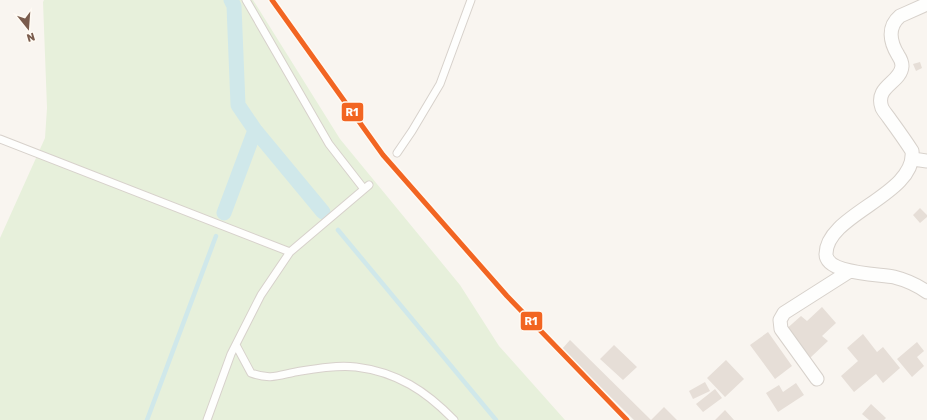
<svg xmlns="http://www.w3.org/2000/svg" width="927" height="420" font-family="Rubik,sans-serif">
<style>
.green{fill:#e7f0db}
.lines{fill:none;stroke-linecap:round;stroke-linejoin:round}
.stream{stroke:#d0e8ea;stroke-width:4.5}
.canal{stroke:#d0e8ea;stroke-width:15}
.building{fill:#e6ded7}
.lane-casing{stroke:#d7d1cb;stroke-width:9}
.street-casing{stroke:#d7d1cb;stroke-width:15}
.lane{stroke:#fefefd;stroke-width:7}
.street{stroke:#fefefd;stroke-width:13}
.rail-1-casing{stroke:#fffaf3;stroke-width:8}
.rail-1{stroke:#f26522;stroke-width:5}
.line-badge{stroke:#fffaf3;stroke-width:1.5}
.badge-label{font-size:11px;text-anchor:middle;font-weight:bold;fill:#fff}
</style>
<rect width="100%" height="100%" fill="#f9f5f0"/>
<path class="green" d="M44,0H253L340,139L460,285L499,346L565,420H0V238L45,138L47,108L43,2Z"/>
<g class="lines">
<path class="stream" d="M338,230L496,420
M147,420L216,236"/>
<path class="canal" d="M231,0L234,6L238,105L255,130L323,212
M224,213L255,130"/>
</g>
<path class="building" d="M920,62L922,68L916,71L913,64Z
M920,208L927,215V217L920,223L913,215Z
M822,307L836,323L822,336L828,341L810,358L784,331L801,316L807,321Z
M768,332L792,366L775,379L750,345Z
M863,334L877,352L883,347L900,368L883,383L876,374L854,392L841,376L858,361L847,348Z
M570,340L651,420L664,407L677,420H634L562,349Z
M917,342L924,351L917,357L924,366L912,377L897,359Z
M614,345L637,367L623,380L600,359Z
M726,360L744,379L725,397L707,378Z
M705,382L710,391L693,399L689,391Z
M796,383L804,395L778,412L766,393L779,385L783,392Z
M715,389L722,398L703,412L696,404Z
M871,404L886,418L884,420H869L862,414Z
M725,410L734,420H715Z"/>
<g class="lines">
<g class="lane-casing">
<path id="lane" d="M246,0L329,144L364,189
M0,139L290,252
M397,153L412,131L440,84L471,0
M236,345L251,373C272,381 281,374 301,371C319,368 338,365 356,367C397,372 426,391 454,420
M207,420L231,354L261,295L290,252L369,185"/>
</g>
<g class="street-casing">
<path id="street" d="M927,4L900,16C887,27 890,42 898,55C900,58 902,62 902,66C901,83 874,86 882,108C884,112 887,115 889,118C897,129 905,140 912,151C917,195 826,214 826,254C826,274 879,274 894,277C906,280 917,285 927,292
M913,159L927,161
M817,379L781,329L780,320L784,313L850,271"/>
</g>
<use href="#lane" class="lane"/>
<use href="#street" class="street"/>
<g class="rail-1-casing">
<path id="rail-1" d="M272,0L383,155L507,296L627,420"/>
</g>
<use href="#rail-1" class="rail-1"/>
</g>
<g class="line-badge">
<rect x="341" y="102" width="23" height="20" rx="4" fill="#f26522"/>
<rect x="520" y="311" width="23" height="20" rx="4" fill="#f26522"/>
</g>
<g class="badge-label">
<text x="352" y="116">R1</text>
<text x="531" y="325">R1</text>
</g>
<g transform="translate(28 28) rotate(163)" stroke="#fffaf3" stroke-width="3" paint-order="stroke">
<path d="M0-3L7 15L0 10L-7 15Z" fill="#7a5c4d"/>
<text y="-6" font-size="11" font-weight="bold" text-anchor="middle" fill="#7a5c4d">N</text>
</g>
</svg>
